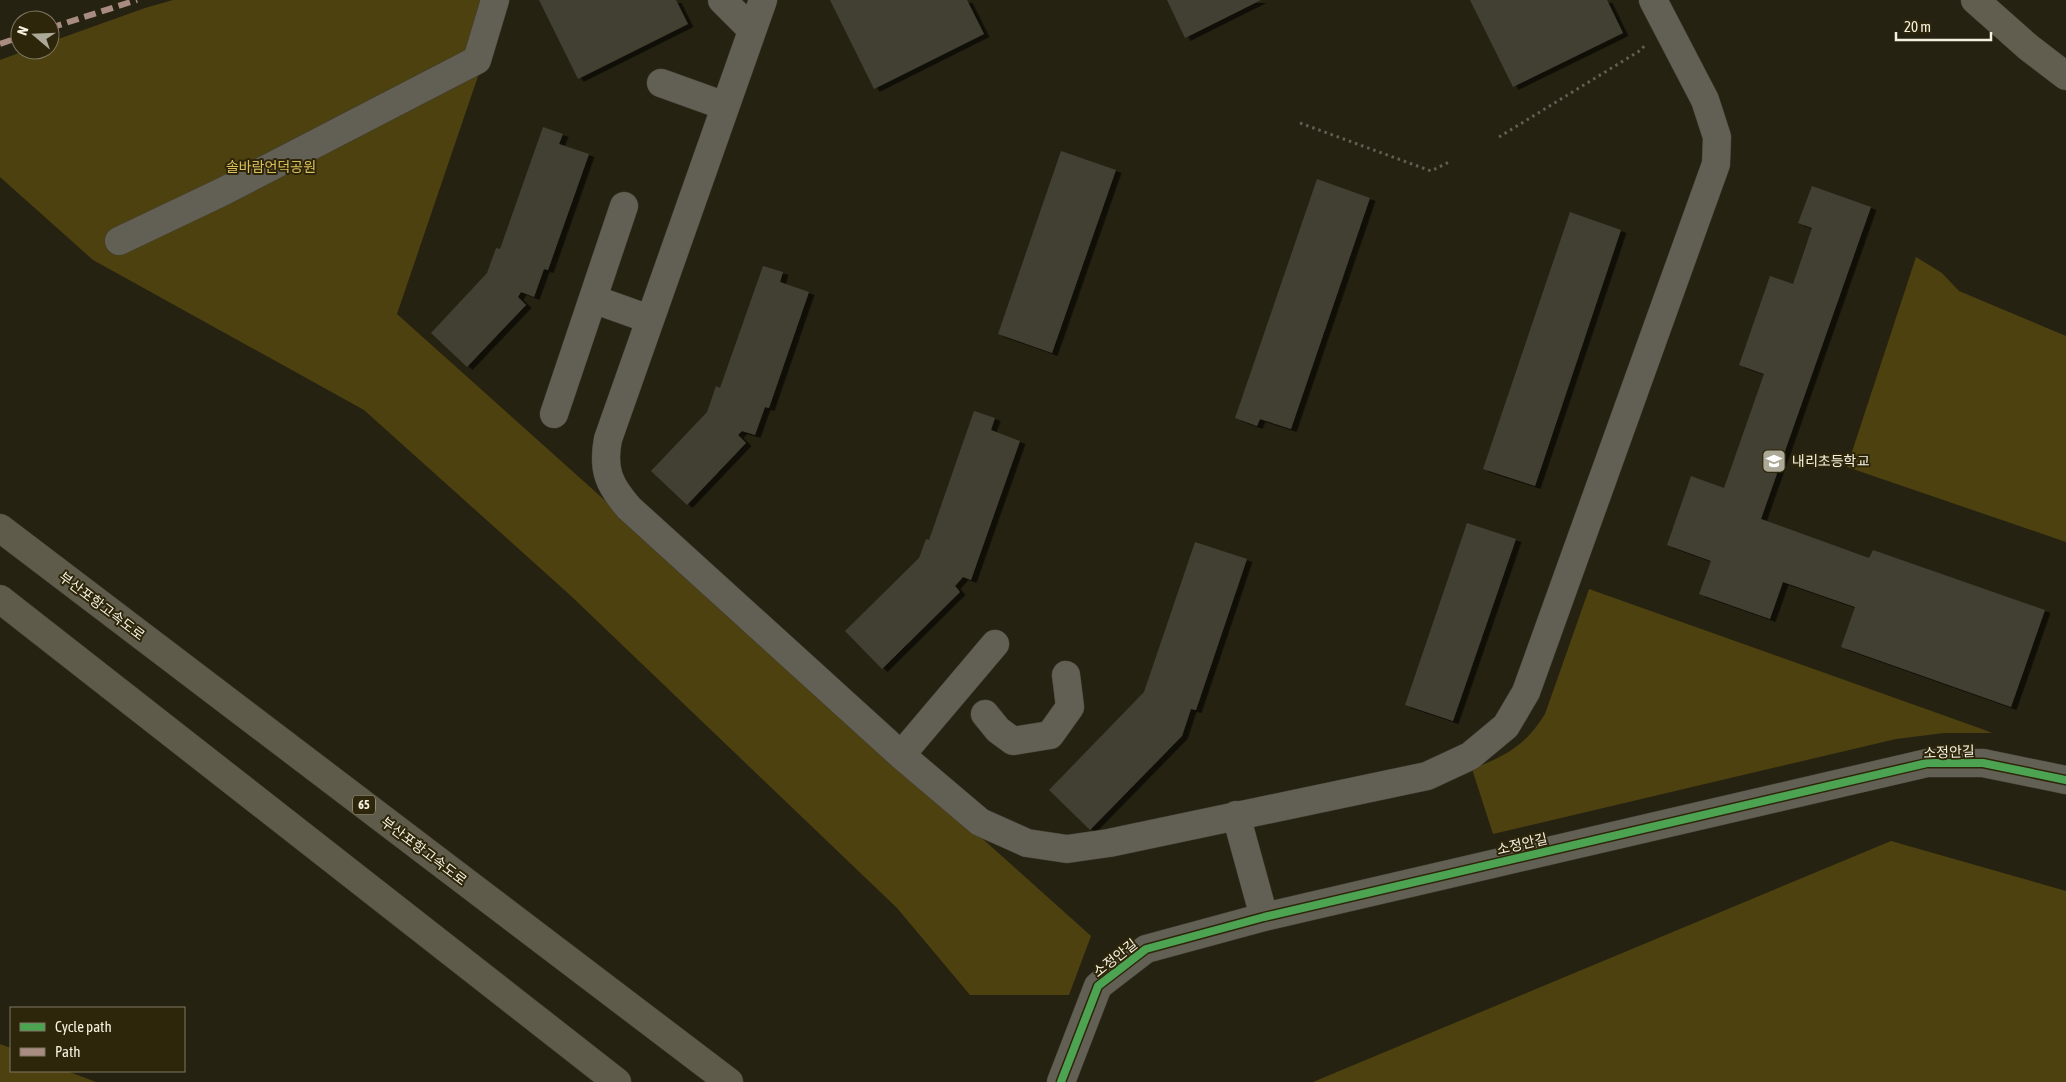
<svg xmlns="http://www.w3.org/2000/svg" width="2066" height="1082" font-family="'Asap Condensed','Noto Sans KR',sans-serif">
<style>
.green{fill:#4d4110}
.building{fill:#423f33;filter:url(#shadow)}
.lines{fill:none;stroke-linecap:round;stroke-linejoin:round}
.minor-casing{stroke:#413e31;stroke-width:29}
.major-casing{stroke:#413e31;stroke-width:29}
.highway-casing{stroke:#413e31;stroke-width:29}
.path{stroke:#625f54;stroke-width:3;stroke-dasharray:2.5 4;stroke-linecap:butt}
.minor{stroke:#625f54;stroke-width:28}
.major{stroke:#625e4f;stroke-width:28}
.highway{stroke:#5f5b4b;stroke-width:28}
.quiet{stroke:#a88b81;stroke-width:6;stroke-dasharray:12 6;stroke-linecap:butt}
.cycleway-casing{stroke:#2e260a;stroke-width:11}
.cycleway{stroke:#4ca352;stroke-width:8}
.labels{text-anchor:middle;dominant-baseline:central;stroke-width:4;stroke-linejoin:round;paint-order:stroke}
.shield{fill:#2e260a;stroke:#b9b4a0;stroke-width:1}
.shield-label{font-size:12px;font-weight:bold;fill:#f5f1e0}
.park-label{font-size:14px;fill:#dac05c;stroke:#2e260a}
.poi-label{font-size:14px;fill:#f5f1e0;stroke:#2e260a;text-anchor:start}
.street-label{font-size:14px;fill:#f5f1e0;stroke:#2e260a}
</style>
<defs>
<filter id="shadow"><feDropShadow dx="5.5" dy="3" stdDeviation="0" flood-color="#0009"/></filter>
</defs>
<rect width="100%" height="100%" fill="#262212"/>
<path class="green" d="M173,0H504L397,314L1091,936L1069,995H970L897,908L570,595L364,410L93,260L0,177V60L27,50H50V42L145,8Z
M1916,257L1942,273L1959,291L2066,336V542L1847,467Z
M1589,589L1982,729L1992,733H1944L1896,739L1493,834L1472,769C1507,755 1524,747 1545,714Z
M1891,841L2066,891V1082H1313Z
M0,1044L11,1048V1071H67L96,1082H0Z"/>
<path class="building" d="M539,0H676L688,24L578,79Z
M830,0H967L984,34L874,89Z
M1167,0H1261L1185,38Z
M1470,0H1607L1623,33L1513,87Z
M543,127L563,134L559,144L589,154L548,270L544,269L534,297L521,292L518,297L526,305L467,367L431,333L487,273L496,248L500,249Z
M1061,151L1116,170L1052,353L998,334Z
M1317,179L1370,198L1291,429L1260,419L1257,426L1235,418Z
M1812,186L1871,207L1761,519L1869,558L1873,550L2045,610L2011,707L1841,647L1855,607L1783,582L1770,619L1699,594L1711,561L1667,545L1691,476L1724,488L1764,374L1739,365L1770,276L1793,284L1812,228L1798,223Z
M1570,212L1621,230L1535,486L1483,469Z
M763,266L783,272L780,282L809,292L769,408L765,407L755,435L742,431L738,435L746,443L687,505L651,471L707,412L716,386L720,388Z
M974,411L995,418L991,430L1020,441L971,580L963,577L955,586L960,592L882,669L845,631L919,558L926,539L929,540Z
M1467,523L1516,539L1453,721L1405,705Z
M1195,542L1247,559L1196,710L1191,709L1182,736L1090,830L1049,790L1144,692Z"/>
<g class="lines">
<g class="minor-casing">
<path id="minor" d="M722,0L751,29
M763,0L608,439C602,470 609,485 629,508L901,755L980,822L1027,843L1067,849L1109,843L1427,776L1470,756L1506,726L1526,692L1716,164L1717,137L1705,100L1653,0
M661,83L725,106
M119,241L222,192L477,60L495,0
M593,299L649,319
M554,414L624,206
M985,714L998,730L1013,741L1050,735L1070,707L1066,675
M901,755L995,644
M1236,815L1264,917
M1061,1082L1098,986L1146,949L1264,917L1927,763H1983L2066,780"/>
</g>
<g class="major-casing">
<path id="major" d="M1975,0L2028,47L2066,76"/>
</g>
<g class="highway-casing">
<path id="highway" d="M0,528L729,1082
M0,599L617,1082"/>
</g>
<path class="path" d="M1300,123L1431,171L1451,161
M1499,137L1641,50L1644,46"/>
<use href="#minor" class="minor"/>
<use href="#major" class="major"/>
<use href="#highway" class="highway"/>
<path class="quiet" d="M50,28L137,0
M0,44L20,37"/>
<g class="cycleway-casing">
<path id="cycleway" d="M1061,1082L1098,986L1146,949L1264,917L1927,763H1983L2066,780"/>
</g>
<use href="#cycleway" class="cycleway"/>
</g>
<defs>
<g id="school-square" transform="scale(1.25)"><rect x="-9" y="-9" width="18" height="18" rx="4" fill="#ada998" stroke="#2e260a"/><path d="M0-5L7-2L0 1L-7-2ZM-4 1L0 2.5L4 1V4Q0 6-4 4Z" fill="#fff"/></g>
</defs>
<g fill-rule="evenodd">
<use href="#school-square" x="1774" y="461"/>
</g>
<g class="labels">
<rect class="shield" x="353" y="795.5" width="22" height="19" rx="4"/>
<g class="shield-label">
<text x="364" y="805">65</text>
</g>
<g class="park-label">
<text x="271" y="167">솔바람언덕공원</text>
</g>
<g class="poi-label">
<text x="1792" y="461">내리초등학교</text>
</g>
<g class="street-label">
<text transform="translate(102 606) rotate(37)">부산포항고속도로</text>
<text transform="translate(1949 752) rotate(-2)">소정안길</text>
<text transform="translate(1522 844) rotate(-13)">소정안길</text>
<text transform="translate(424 851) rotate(37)">부산포항고속도로</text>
<text transform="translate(1115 958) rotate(-38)">소정안길</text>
</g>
</g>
<rect x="10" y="1007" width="175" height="65" fill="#2e260a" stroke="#7e7760"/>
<rect x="20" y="1023" width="25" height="8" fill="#4ca352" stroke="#7e7760"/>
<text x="55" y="1032" font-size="15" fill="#f5f1e0">Cycle path</text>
<rect x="20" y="1048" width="25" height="8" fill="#a88b81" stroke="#7e7760"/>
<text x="55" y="1057" font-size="15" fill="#f5f1e0">Path</text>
<g transform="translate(35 35) rotate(289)"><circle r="24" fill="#2e260a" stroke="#7e7760"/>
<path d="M0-4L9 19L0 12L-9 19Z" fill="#ada998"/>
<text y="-8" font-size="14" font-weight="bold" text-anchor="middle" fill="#f5f1e0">N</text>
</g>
<path d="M1896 32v8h95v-8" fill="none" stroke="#f5f1e0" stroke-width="2.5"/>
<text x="1904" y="32" font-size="15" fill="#f5f1e0" stroke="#2e260a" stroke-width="4" paint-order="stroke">20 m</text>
</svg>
